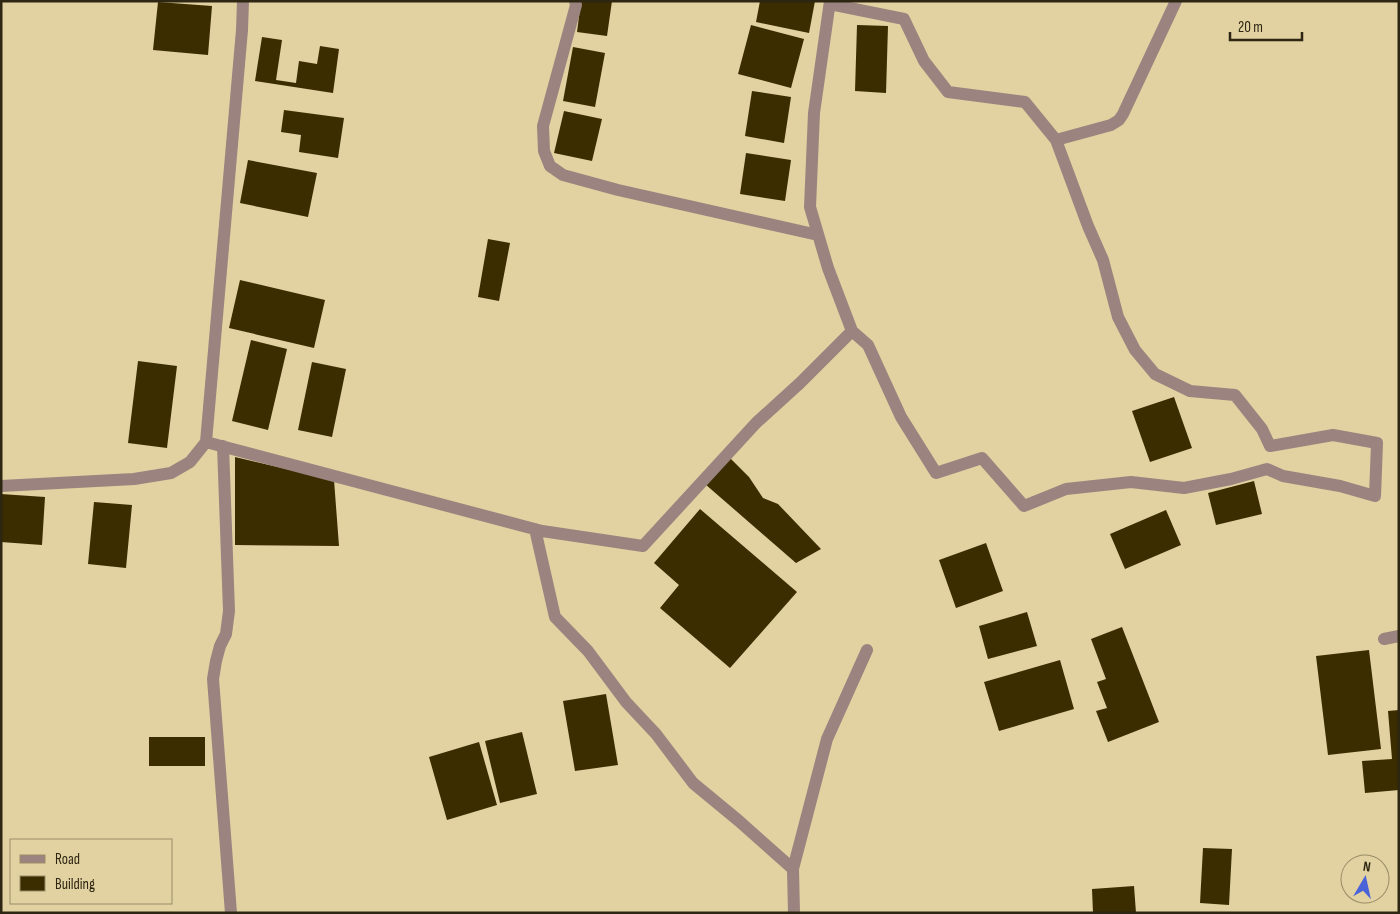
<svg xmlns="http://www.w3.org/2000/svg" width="1400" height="914" font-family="'Sofia Sans Condensed',sans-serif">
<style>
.building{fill:#3b2d00}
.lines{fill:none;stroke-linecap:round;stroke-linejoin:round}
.minor{stroke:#9b837f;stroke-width:12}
</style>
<rect width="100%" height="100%" fill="#e2d1a1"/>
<path class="building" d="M581,1H612L607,36L577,32Z
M760,1H815L809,33L756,22Z
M158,2L212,6L208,55L153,50Z
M751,25L804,39L791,88L738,74Z
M857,25L888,26L886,93L855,91Z
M262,37L282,40L276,80L296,83L299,61L317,64L320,46L339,49L333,93L255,81Z
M573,47L605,53L595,107L563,101Z
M752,91L791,97L784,143L745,136Z
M284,110L344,118L338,158L299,152L301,135L281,132Z
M564,111L602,119L592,161L554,153Z
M746,153L791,160L785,201L740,194Z
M248,160L317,173L308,217L240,203Z
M488,239L510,243L499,301L478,297Z
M240,280L325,300L314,348L229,328Z
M251,340L287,349L268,430L232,421Z
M138,361L177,366L167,448L128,443Z
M312,362L346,369L332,437L298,430Z
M1174,397L1192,448L1150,462L1132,411Z
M235,457L334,480L339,546L235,545Z
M729,457L749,477L763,498L778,504L821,549L796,563L705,484Z
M1254,481L1262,514L1216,525L1208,493Z
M1,494L45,497L42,545L1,542Z
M94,502L132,505L126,568L88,564Z
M700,509L797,592L730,668L660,608L679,585L654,563Z
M1166,510L1181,545L1125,569L1110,534Z
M986,543L1003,591L956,608L939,560Z
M1027,612L1037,646L988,659L979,626Z
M1122,627L1159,722L1108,742L1096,711L1107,708L1097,682L1106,679L1091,639Z
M1369,650L1381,749L1328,755L1316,656Z
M1060,660L1074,709L999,731L984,682Z
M606,694L618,765L575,771L563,701Z
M1399,710V790L1365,793L1362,761L1392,759L1388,711Z
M522,732L537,794L500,803L485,741Z
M149,737H205V766H149Z
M479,742L497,805L447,820L429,757Z
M1203,848L1232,849L1229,905L1200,903Z
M1134,886L1136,913H1093L1092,889Z"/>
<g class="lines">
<path class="minor" d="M575,1L576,5L543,126L544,151L550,166L563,175L618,190L818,235
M830,4L904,19L924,61L948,92L1025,102L1056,140L1088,226L1103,260L1118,317L1135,350L1155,374L1190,391L1235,395L1262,429L1270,446L1333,435L1377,443L1375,496L1340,486L1283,476L1267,469L1231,479L1184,488L1131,482L1066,489L1024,506L982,458L936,473L901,417L868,345L852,331
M1056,140L1111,125L1119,120L1123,114L1176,1
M206,442L542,531L643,546L756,423L800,383L852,331L828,268L810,207L814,113L830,1
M223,446L229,611L226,634L220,646L216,661L213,679L231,913
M1,486L134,479L171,473L190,462L206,442L242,30L243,1
M535,529L555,617L588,651L626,702L656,734L693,783L739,821L793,869L794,913
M1384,639L1399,636
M793,869L827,739L867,650"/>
</g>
<rect width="1400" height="914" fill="none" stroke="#2c2613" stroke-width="5"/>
<rect x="10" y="839" width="162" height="65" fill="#e2d1a1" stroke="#998d68"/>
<rect x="20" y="855" width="25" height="8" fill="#9b837f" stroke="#998d68"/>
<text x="55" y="864" font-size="15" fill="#2c2613">Road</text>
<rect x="20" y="876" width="25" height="15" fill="#3b2d00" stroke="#998d68"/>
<text x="55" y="889" font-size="15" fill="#2c2613">Building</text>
<g transform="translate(1365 879) rotate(9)"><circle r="24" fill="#e2d1a1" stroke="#998d68"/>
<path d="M0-4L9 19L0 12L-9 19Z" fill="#4b63d8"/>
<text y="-8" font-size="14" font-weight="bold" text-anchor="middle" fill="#2c2613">N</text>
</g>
<path d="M1230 32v8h72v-8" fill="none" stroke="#2c2613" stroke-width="2.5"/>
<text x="1238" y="32" font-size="15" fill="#2c2613" stroke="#e2d1a1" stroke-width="4" paint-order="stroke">20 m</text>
</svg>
